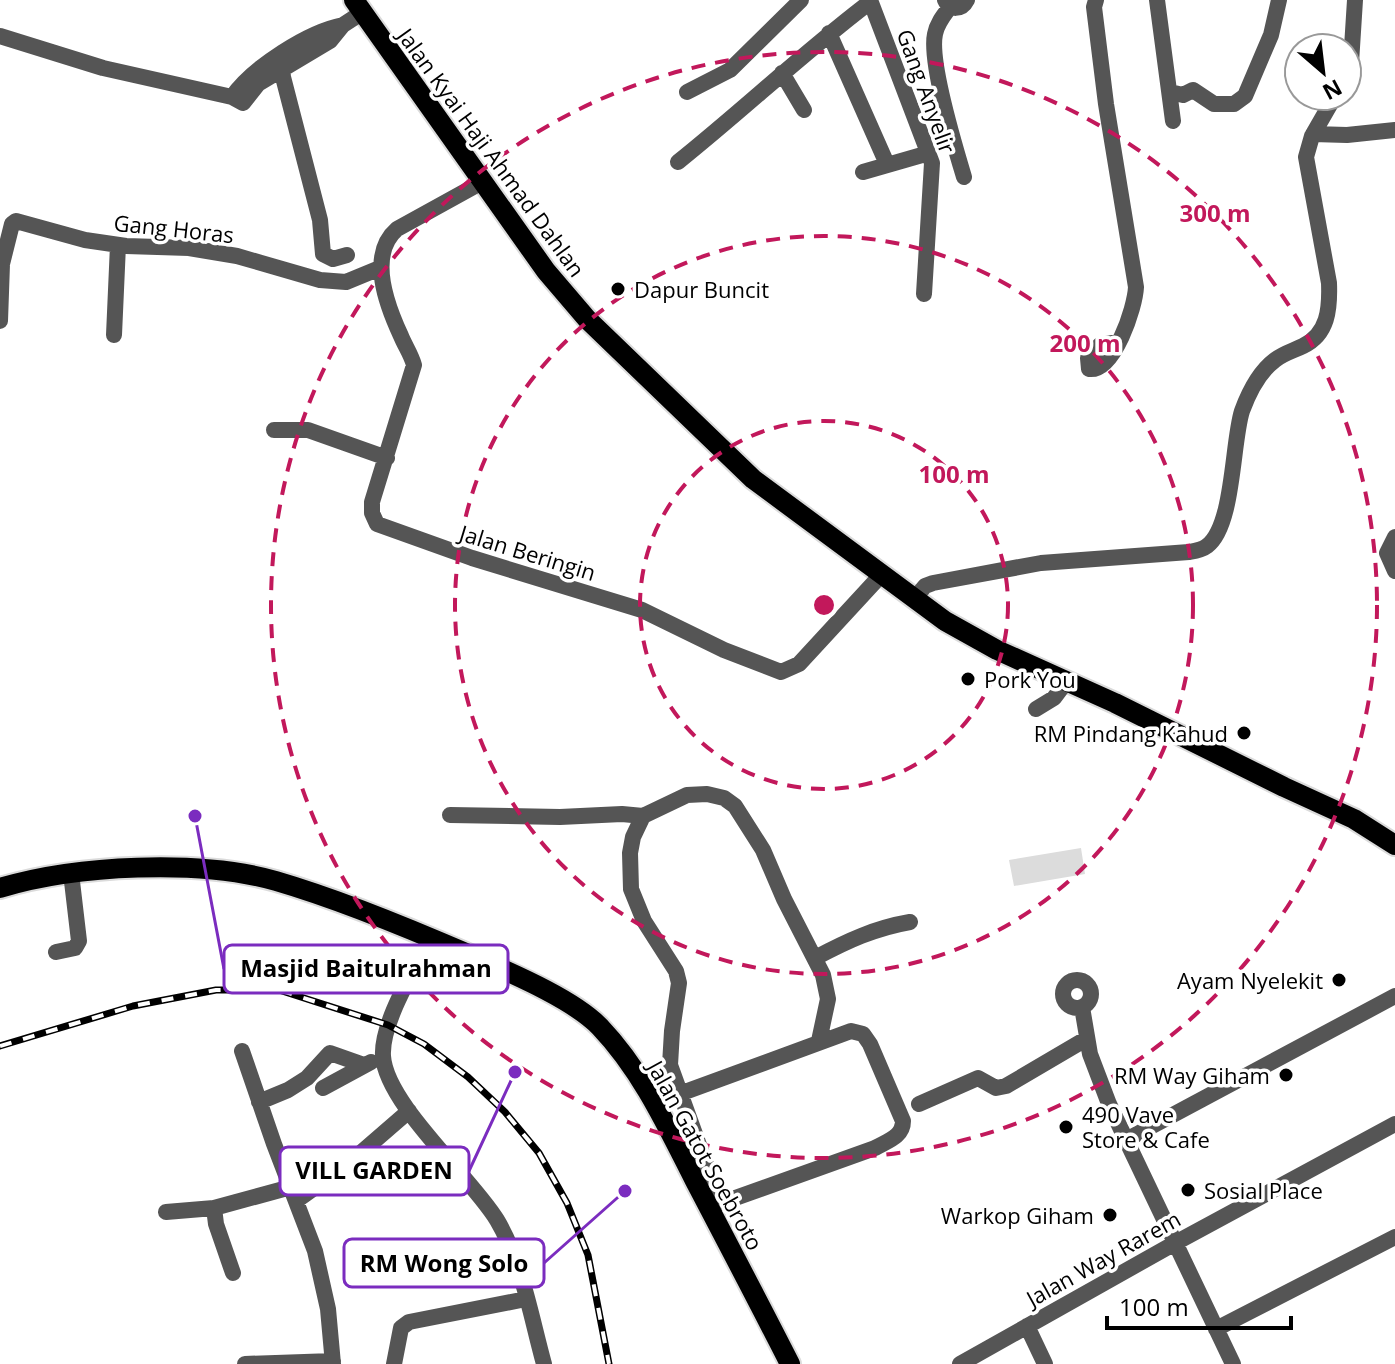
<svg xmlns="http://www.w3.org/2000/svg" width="1395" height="1364" font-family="'Open Sans',sans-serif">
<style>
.green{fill:#dcdcdc}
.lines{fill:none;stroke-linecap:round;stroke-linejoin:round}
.major-casing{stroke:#dbdbdb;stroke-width:24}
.minor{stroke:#555;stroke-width:16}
.major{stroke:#000;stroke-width:20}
.rail-casing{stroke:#000;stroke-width:7}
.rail{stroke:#fff;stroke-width:4;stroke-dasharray:12;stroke-linecap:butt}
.ring{fill:none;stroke:#c2185b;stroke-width:4;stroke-dasharray:14 10}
.poi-dot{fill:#000;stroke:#fff;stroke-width:3}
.labels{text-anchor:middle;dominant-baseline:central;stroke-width:7;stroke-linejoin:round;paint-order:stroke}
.street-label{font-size:22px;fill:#000;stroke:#fff}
.poi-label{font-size:22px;fill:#000;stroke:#fff;text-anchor:start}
.centre{fill:#c2185b;stroke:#fff;stroke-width:4}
.ring-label{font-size:24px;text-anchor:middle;font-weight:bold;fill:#c2185b;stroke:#fff;stroke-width:7;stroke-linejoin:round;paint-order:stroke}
.leader{fill:none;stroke:#7b2cbf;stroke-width:3}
.callout-dot{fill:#7b2cbf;stroke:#fff;stroke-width:3}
.callout{fill:#fff;stroke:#7b2cbf;stroke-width:3}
.callout-label{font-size:24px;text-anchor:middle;font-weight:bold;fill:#000}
</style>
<rect width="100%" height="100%" fill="#fff"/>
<path class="green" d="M1081,848L1085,874L1014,886L1009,860Z"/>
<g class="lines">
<g class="major-casing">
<path id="major" d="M354,0L546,271L587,319L753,479L945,621L997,650L1115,703L1284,787L1354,819L1395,845
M0,888C76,865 199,859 276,881C341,900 406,927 468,954C506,971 572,998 600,1027C642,1071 668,1128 695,1181C727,1242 759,1303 790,1364"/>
</g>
<path class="minor" d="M870,0L932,163L924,294
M945,0C950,11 962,10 967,0
M1096,0L1094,7L1106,104L1136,287C1135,308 1114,372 1089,369L1088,358L1100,345L1119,342
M1157,0L1173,121
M950,7C944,15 937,23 935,34C929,62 955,147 964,177
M829,33L887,164
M0,36L103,68L232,97L243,103L258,84L330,41L343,25L363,12
M281,55L283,77L320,220L323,254L333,259L347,255
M782,73L804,110
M1347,76L1351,63L1355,0
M687,92L730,70L801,0
M1170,92L1183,95L1193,90L1214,104H1234L1245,96L1271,35L1279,0
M232,97C253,67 308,32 343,25
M1313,134L1347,135L1395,130
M678,162C743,110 804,52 870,2
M863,172L929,153
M484,181L397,229C367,255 387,306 401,336C405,346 411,354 414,365L372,502V513L377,524L472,558L642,610L724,650L781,672L799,664L882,574
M0,321L2,264L12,224L16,221L85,240L126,246L189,248L237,256L320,280L346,282L380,268
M114,335L118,245
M274,430H308L387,458
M1395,537L1387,553L1395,571
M915,598L925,586L933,583L1041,563L1189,552C1195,551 1202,550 1207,546C1234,526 1232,442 1242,411C1249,392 1259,372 1275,360C1284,353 1293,351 1303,346C1328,334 1330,309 1329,283L1306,157L1312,136L1335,96
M1036,709L1054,698L1066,682
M450,815L560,817L622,814L643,816
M430,938C415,969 381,1022 383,1056C386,1104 471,1177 497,1220C522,1262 531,1317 544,1364
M56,952L75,948L79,941L71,873
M815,958C847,941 875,928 910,922
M1063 994a14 14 0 1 1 28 0a14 14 0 1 1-28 0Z
M1082,1007L1090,1054L1109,1104L1233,1364
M242,1051L274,1144L315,1251L328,1309L333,1364
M323,1088L371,1062
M682,1093L851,1031L863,1034L870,1044L903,1121C903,1137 887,1141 875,1148L710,1207
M259,1102L288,1090L307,1078L330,1053L364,1065
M919,1104L978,1078L996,1088L1006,1086L1086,1039
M1126,1140L1395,996
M296,1201L349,1163L409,1111
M720,1203L670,1065L672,1031L679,983L676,971L644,921L631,889L630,853L633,837L643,816L687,795L707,794L724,798L735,806L763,850L784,899L823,975L828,999L819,1041
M166,1212L214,1208
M233,1273L216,1224L214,1208L291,1187
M1027,1326L1045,1364
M1216,1329L1395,1237
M245,1364L333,1361
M394,1364L401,1328L409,1322L526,1299
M960,1364L1177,1242L1395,1124"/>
<use href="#major" class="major"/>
<g class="rail-casing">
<path id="rail" d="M0,1046L133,1006L216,990H279L388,1025L424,1044L468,1077L505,1112L539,1153L567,1203L588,1255L609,1364"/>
</g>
<use href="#rail" class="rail"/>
</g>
<g class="ring">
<circle cx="824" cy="605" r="184"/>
<circle cx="824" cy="605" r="369"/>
<circle cx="824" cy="605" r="553"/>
</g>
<g class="poi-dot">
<circle cx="618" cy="289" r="8"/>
<circle cx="968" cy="679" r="8"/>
<circle cx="1244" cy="733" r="8"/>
<circle cx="1339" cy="980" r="8"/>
<circle cx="1286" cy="1075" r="8"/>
<circle cx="1066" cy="1127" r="8"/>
<circle cx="1188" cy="1190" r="8"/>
<circle cx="1110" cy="1215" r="8"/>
</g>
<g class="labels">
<g class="street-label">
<text transform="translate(927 91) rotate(70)">Gang Anyelir</text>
<text transform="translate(492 152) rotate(54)">Jalan Kyai Haji Ahmad Dahlan</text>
<text transform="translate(174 228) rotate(6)">Gang Horas</text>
<text transform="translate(528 552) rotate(17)">Jalan Beringin</text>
<text transform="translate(706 1155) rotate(61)">Jalan Gatot Soebroto</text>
<text transform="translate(1103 1258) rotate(-29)">Jalan Way Rarem</text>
</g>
<g class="poi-label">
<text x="634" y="289">Dapur Buncit</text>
<text x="984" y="679">Pork You</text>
<text x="1228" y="733" text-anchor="end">RM Pindang Kahud</text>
<text x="1323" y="980" text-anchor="end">Ayam Nyelekit</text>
<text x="1270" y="1075" text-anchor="end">RM Way Giham</text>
<text x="1082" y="1114">490 Vave<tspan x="1082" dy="25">Store &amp; Cafe</tspan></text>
<text x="1204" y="1190">Sosial Place</text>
<text x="1094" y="1215" text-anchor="end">Warkop Giham</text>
</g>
</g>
<circle cx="824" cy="605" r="12" class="centre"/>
<g class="ring-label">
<text x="1215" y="222">300 m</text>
<text x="1085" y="352">200 m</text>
<text x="954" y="483">100 m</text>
</g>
<path class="leader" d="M195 816L224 969M515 1072L469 1171M625 1191L544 1263"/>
<g class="callout-dot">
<circle cx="195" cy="816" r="8"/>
<circle cx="515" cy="1072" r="8"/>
<circle cx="625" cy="1191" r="8"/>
</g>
<g class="callout">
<rect x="224" y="945" width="284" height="48" rx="8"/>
<rect x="280" y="1147" width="189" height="48" rx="8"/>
<rect x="344" y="1239" width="200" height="48" rx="8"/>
</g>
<g class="callout-label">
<text x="366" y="977">Masjid Baitulrahman</text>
<text x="374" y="1179">VILL GARDEN</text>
<text x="444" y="1272">RM Wong Solo</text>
</g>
<g transform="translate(1323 72) rotate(152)"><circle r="38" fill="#ffffff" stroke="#999999" stroke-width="2"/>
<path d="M0-6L14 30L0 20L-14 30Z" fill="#000000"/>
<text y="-12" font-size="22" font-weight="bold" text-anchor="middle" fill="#000000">N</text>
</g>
<path d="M1107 1316v12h184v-12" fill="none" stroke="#000000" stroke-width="4"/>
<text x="1119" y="1316" font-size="24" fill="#000000" stroke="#ffffff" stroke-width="6" paint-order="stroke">100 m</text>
</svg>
